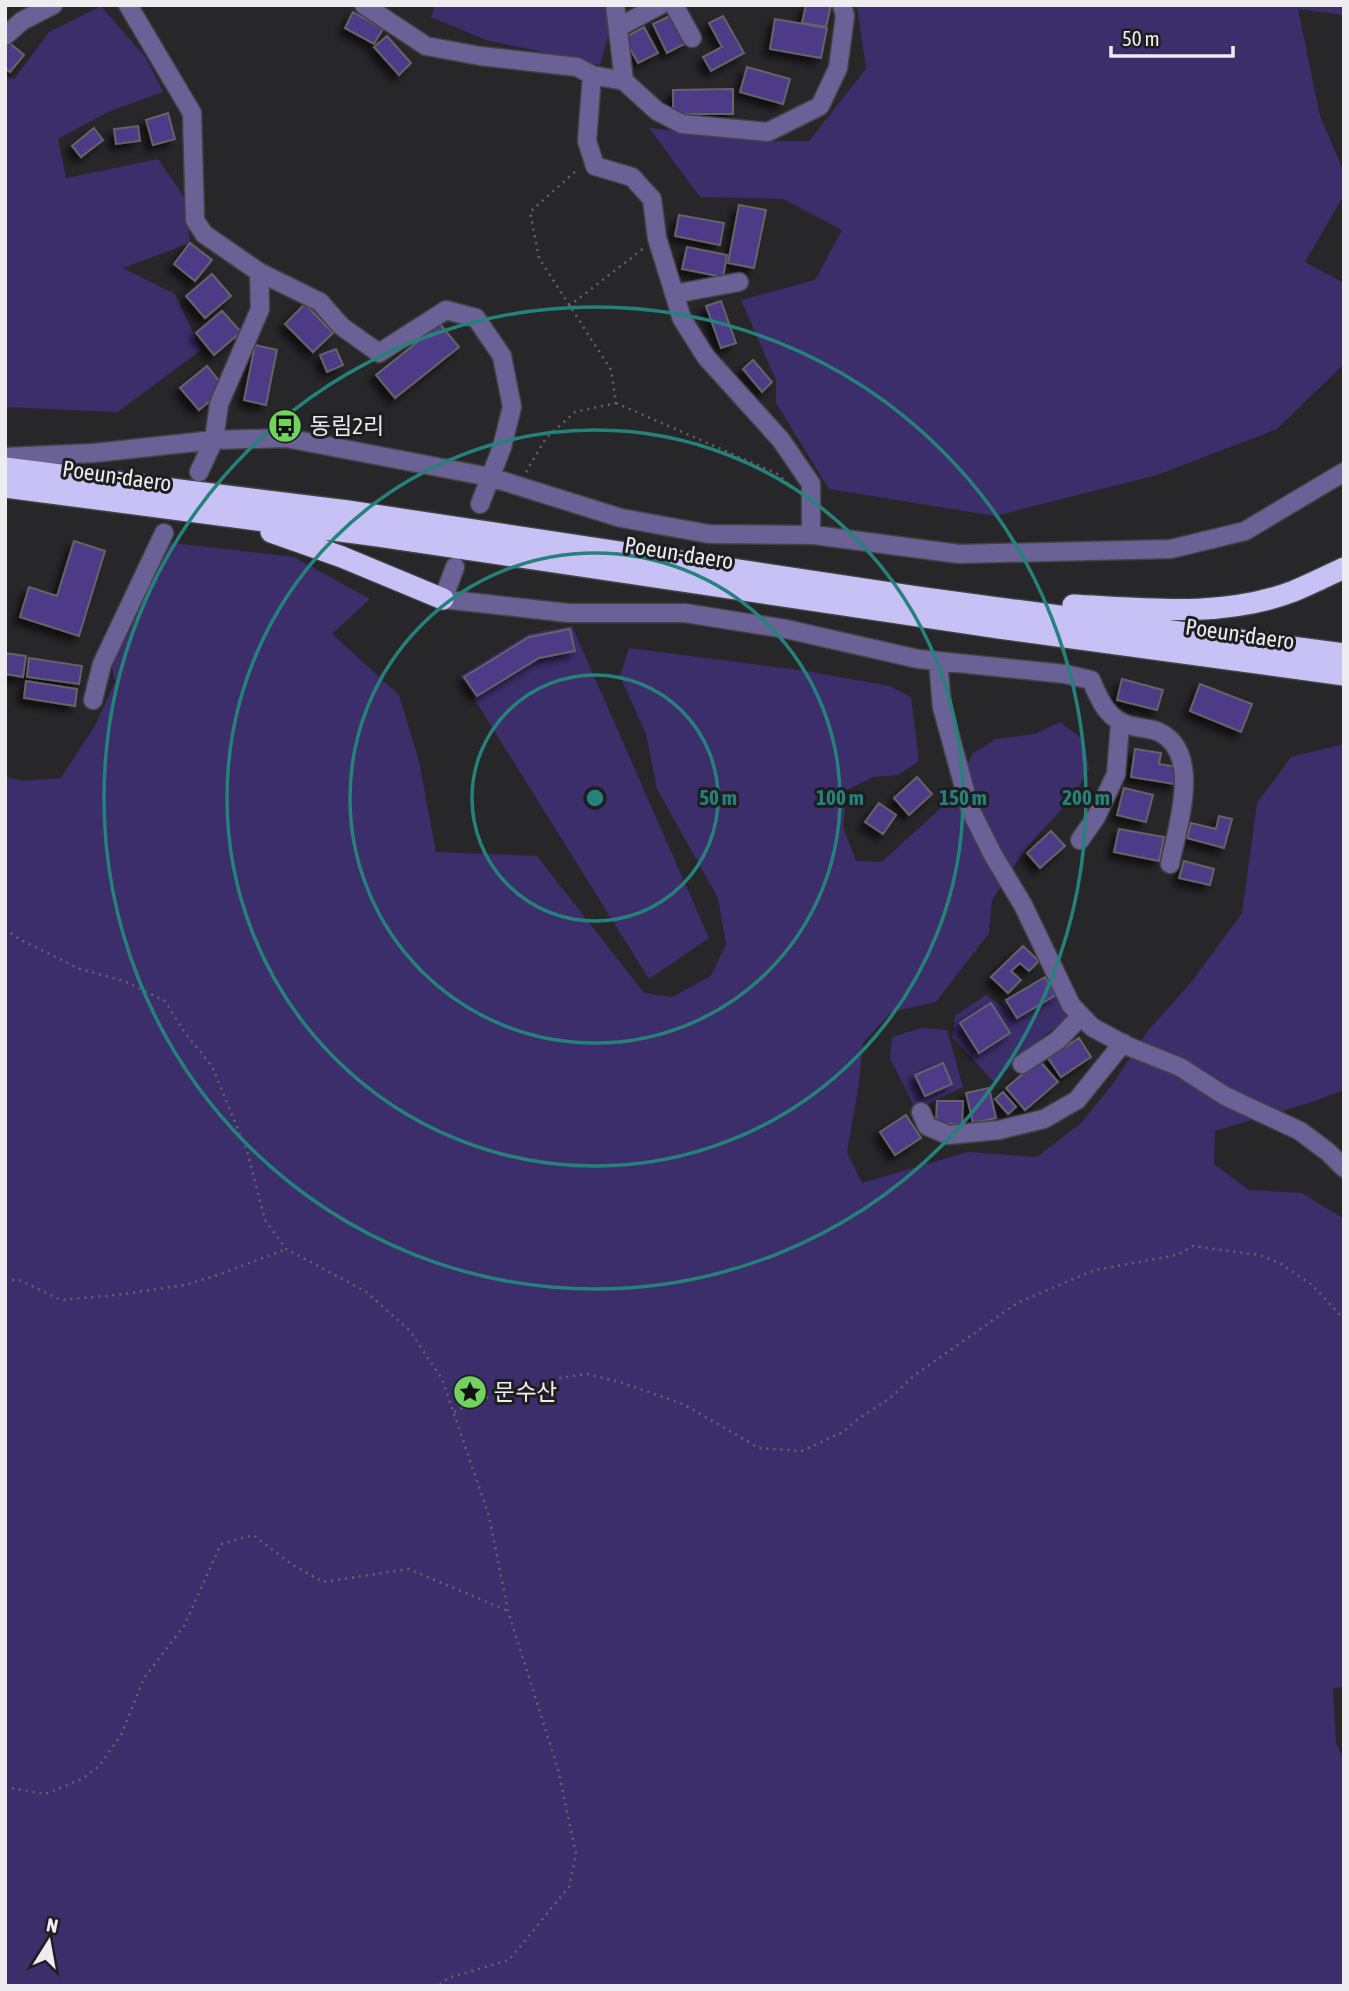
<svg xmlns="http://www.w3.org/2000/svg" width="1349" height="1991" font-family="'Asap Condensed','Noto Sans KR',sans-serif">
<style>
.green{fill:#3b2e6a}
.building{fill:#4d3b88;stroke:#646467;stroke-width:2;filter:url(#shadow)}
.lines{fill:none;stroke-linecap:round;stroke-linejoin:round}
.minor-casing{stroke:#434346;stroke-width:21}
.highway-casing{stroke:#434346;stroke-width:24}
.path{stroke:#646467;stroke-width:2.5;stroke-dasharray:2 5;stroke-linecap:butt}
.minor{stroke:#6a6297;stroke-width:18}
.highway{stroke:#c8c1f6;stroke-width:21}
.ring{fill:none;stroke:#25827b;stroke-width:3.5}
.labels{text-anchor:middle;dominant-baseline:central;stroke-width:6;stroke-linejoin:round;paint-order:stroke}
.poi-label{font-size:23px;fill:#ededef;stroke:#1e1e20;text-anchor:start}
.street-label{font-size:23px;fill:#ededef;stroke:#1e1e20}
.centre{fill:#25827b;stroke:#1e1e20;stroke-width:3.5}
.ring-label{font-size:21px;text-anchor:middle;font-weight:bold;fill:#25827b;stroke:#1e1e20;stroke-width:6;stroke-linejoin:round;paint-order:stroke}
</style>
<defs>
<filter id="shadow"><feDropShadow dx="-6" dy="6" stdDeviation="3.5" flood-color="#0009"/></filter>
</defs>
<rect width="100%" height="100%" fill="#27272a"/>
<path class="green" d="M435,5H604L611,27L600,65L486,40L431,17Z
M857,5H1344V15L1298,9L1320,116L1344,172V195L1305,262L1344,283V364L1277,429L1157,475L995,516L829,489L776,403V380L741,300L815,280L842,230L783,199L700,197L649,128L764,141H809L866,69Z
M101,6L146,58L163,92L110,111L58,139L66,178L158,159L186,200L190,243L123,268L175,294L201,350L118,412L5,407V76L14,79L49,32Z
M156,541L294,557L370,599L332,634L399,695L419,761L436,852L537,856L644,993L672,997L711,976L726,944L718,898L657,789L646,734L620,676L629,648L806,671L890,686L911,697L919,761L898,775L873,777L847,790L843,827L856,861L882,862L956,794L972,754L996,739L1035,734L1060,722L1084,740L1089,769L1073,797L1026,848L992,900L989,933L936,1002L891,1012L863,1043L859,1084L847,1152L862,1183L968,1152L1037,1157L1082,1122L1112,1085L1147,1032L1193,980L1242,913L1257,803L1291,757L1344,744V1090L1315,1101L1215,1131L1214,1164L1249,1190L1302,1193L1344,1219V1687L1333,1688L1336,1743L1344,1759V1986H5V776L22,781L61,778L96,724L115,682L107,640Z
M572,626L709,938L649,979L460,676L528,634Z
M1045,977L1054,978L1062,996L1067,1018L1030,1047L994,1082L952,1037L955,1016L986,995L1005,1009L1003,1003L1006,1000Z
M921,1028L947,1030L963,1087L916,1110L890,1058L892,1037Z"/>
<path class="building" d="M806,5H831L826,27L802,23Z
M353,12L383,29L374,44L345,28Z
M674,14L688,42L667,53L653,24Z
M723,16L744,53L711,71L703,57L722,47L709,23Z
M775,19L827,28L821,58L770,49Z
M644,27L658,53L638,63L624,38Z
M387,36L411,63L399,75L374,47Z
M7,41L24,55L10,72L5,68V43Z
M747,67L790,79L783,104L740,92Z
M733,89V114H673V90Z
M168,113L175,139L153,145L146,120Z
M138,126L140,141L116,144L114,129Z
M94,128L103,140L81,157L72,146Z
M739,205L766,210L754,268L728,263Z
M679,215L724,223L720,245L675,236Z
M190,243L212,260L195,281L174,264Z
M687,247L727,255L723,277L682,269Z
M212,274L231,296L205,318L186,296Z
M721,301L736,343L721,348L706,306Z
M305,304L333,333L313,352L285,324Z
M222,311L241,332L214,355L196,333Z
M440,324L459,347L395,398L376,375Z
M255,345L277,350L266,405L244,400Z
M336,349L343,365L327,372L320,355Z
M753,360L772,382L762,392L743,369Z
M207,366L225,388L199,410L180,388Z
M74,541L105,551L79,636L20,617L29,587L57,596Z
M570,629L575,651L539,658L477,696L464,677L529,637Z
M5,653L26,656L23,677L5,674Z
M29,658L82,666L79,684L27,677Z
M1122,679L1163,690L1157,710L1117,700Z
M26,681L77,689L75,706L24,698Z
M1200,684L1252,704L1241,732L1190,711Z
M1135,749L1161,753L1159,764L1178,767L1175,784L1131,777Z
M917,777L932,794L909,815L894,798Z
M1124,788L1153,795L1146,822L1117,815Z
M879,803L896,815L883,834L865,822Z
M1219,816L1232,819L1224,848L1187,838L1191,823L1216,829Z
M1119,829L1164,837L1159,861L1114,852Z
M1051,831L1065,846L1040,868L1027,853Z
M1184,861L1214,869L1210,885L1179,878Z
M1023,946L1039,961L1029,971L1020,963L1011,971L1021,980L1008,993L991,977Z
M1045,977L1056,995L1017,1018L1006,1000Z
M991,1003L1010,1033L979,1053L960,1023Z
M1079,1038L1091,1057L1061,1077L1048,1058Z
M1039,1060L1058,1082L1025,1110L1006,1088Z
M943,1063L952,1084L925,1096L915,1075Z
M989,1088L996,1118L973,1123L966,1093Z
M1003,1092L1016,1107L1008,1114L995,1099Z
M937,1101H963L962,1124H936Z
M906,1115L921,1138L895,1155L880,1132Z"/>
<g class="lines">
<g class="minor-casing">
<path id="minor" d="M128,5L192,113L195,220L204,234L259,272L320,302L341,326L379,353L446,310L476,318L502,356L512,407L502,447L480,504
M364,5L426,46L480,56L577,67L592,75L587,141L595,166L632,177L652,199L657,238L682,319L706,357L781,440L811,484V535
M615,5L624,81
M674,5L692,38
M619,27L660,5
M5,36L22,21L53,5
M592,75L624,81L657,111L682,124L768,132L820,106L838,68L845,16L842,5
M674,294L739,282
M5,457L94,453L214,440L286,438L490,477L621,518L709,534L814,535L959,554L1171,549L1245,531L1344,472
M199,472L214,440L219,404L260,309L259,272
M455,567L443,599L568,613H685L786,629L918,659L938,661L942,707L970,809L993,855L1023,905L1071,1005L1092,1027L1125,1045L1180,1067L1225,1096L1300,1131L1328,1152L1344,1168
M938,661L1065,674L1091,680C1100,701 1108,721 1132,726C1140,728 1152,729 1159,732C1203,753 1177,827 1170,864
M93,700L102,664L164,533
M1080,840L1096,817L1116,774L1120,724
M1022,1064L1058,1040L1081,1016
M921,1112L927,1126L948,1135L999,1130L1044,1119L1077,1100L1123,1043"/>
</g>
<g class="highway-casing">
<path id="highway" d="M5,468L348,511L917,597L1344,654
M5,487L378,536L999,628L1344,675
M271,532L342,557L443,599
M1073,605C1147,609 1224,618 1294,591C1311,584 1327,576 1344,568"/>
</g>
<path class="path" d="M569,306L644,248
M616,403L776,473L790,485
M526,472L546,438L575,412L616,403L611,370L539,258L530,212L578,169
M5,929L19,939L80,969L124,981L165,1001L185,1033L212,1066L247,1151L265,1220L286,1249L365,1291L410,1331L442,1379L489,1516L508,1611L558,1769L576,1854L569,1887L509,1960L448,1978L438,1986
M5,1280H19L61,1300L116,1295L185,1285L221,1274L286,1249
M454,1412L498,1393H522L560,1378L587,1374L623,1383L683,1404L759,1448L802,1451L843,1432L855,1421L890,1398L915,1375L1017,1303L1095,1270L1177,1255L1193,1246L1259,1255L1280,1263L1312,1285L1344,1319
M5,1787L45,1794L82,1779L99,1766L121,1735L144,1678L184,1626L221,1544L253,1535L291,1564L323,1582L409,1569L508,1611"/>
<use href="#minor" class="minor"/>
<use href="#highway" class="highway"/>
</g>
<g class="ring">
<circle cx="595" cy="798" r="123"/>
<circle cx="595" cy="798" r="245"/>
<circle cx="595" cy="798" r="368"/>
<circle cx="595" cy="798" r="491"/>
</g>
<defs>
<g id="bus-disc" transform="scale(1.75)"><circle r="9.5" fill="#71d25e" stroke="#1e1e20"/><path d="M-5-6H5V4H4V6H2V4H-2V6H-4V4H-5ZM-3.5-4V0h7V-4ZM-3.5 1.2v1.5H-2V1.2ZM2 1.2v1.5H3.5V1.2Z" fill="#111"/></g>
<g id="sight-disc" transform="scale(1.75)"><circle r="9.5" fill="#71d25e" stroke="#1e1e20"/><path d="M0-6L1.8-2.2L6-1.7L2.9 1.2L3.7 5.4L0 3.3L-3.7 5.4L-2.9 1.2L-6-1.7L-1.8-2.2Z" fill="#111"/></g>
</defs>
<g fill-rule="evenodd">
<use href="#bus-disc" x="285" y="426"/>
<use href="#sight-disc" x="470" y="1392"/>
</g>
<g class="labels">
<g class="poi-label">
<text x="310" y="426">동림2리</text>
<text x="494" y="1392">문수산</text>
</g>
<g class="street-label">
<text transform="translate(117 476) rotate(8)">Poeun-daero</text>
<text transform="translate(679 553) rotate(9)">Poeun-daero</text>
<text transform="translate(1240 634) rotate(8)">Poeun-daero</text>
</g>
</g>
<circle cx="595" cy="798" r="10" class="centre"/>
<g class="ring-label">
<text x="718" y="805">50 m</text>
<text x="840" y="805">100 m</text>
<text x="963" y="805">150 m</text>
<text x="1086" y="805">200 m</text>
</g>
<rect width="1349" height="1991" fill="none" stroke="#ededef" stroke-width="14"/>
<g transform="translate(49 1942) rotate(11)" stroke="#1e1e20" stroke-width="5" paint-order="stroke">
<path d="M0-5L12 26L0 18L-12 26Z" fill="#ededef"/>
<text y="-10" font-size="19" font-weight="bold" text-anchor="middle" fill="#ededef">N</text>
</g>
<path d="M1111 46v10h122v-10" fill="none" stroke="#ededef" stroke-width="3.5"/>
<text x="1122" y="46" font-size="21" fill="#ededef" stroke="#1e1e20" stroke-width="5" paint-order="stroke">50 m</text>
</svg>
